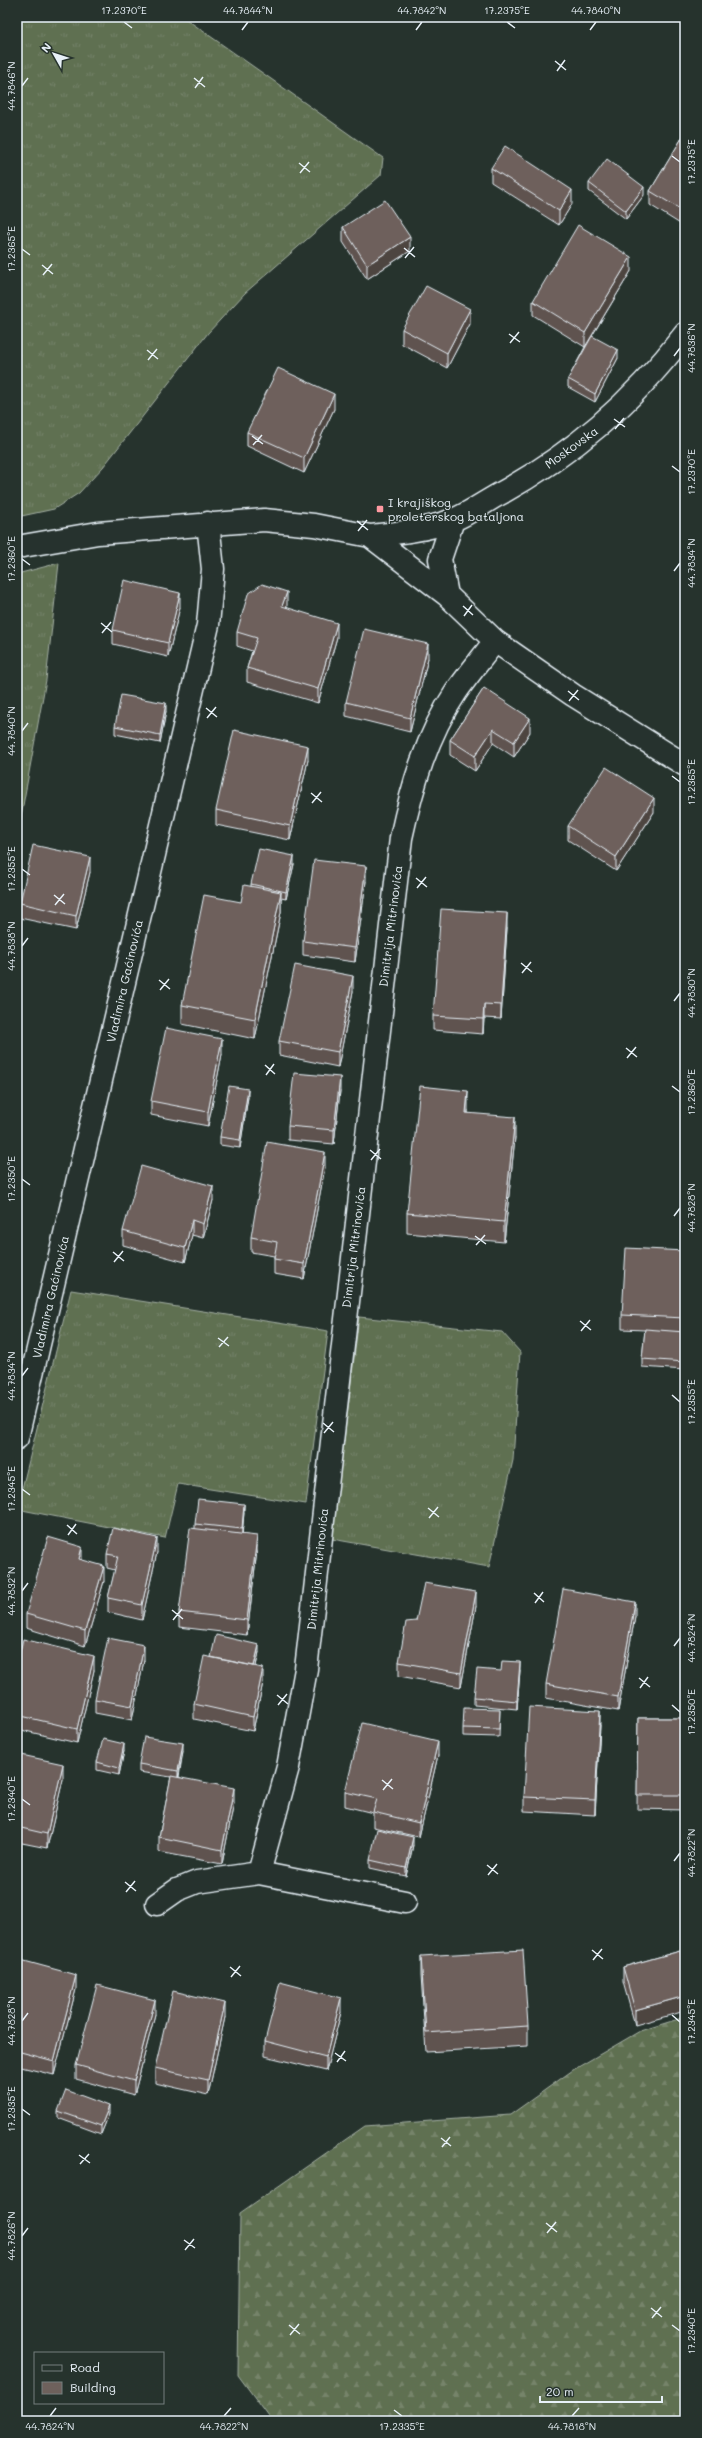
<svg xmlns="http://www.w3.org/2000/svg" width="702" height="2438" font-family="Mali,sans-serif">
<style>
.grass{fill:url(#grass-tufts);stroke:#a4b0a4}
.forest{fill:url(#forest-firs);stroke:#a4b0a4}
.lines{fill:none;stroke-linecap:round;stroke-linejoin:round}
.minor-casing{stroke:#e8f1f8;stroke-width:25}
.minor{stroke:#26332d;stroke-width:22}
.wall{fill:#5f534f;stroke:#e8f1f8}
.shaded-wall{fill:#4d4440;stroke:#e8f1f8}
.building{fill:#6e615c;stroke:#e8f1f8}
.ticks{fill:none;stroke:#e8f1f8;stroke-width:1.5}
.poi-dot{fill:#ff9aa2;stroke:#26332d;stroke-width:1.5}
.labels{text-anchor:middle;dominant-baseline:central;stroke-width:3;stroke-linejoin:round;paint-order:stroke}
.street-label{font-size:12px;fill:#e8f1f8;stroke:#26332d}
.poi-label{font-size:12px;fill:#e8f1f8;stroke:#26332d;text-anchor:start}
.neatline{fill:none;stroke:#e8f1f8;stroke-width:1.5}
.ticks-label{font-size:10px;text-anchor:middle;fill:#e8f1f8}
</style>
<defs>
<pattern id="grass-tufts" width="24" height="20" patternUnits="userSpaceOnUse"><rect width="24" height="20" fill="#5f6f51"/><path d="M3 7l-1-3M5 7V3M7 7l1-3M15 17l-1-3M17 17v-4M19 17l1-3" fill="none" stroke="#76846b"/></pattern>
<pattern id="forest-firs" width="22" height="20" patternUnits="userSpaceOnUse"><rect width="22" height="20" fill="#5f6f51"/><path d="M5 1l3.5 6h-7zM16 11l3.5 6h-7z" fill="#76846b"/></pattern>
</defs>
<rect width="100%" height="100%" fill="#26332d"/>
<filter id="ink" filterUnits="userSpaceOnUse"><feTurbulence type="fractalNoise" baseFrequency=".025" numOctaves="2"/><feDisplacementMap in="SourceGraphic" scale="8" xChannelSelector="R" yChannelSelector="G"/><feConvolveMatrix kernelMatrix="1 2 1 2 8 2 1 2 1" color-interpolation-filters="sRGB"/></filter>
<g filter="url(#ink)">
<path class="grass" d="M17,17H183L383,158L381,175L245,293L208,333L103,467L79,493L54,509L17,517Z
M59,563L46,680L17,838V574Z
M71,1290L328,1331L306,1504L178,1484L165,1538L17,1509Z
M359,1317L502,1332L520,1352L513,1460L489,1567L332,1539Z"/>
<path class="forest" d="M685,2017V2421H272L238,2375L240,2213L365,2126L510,2115L573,2070L640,2031Z"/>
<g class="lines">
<g class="minor-casing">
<path id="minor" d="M370,536C398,533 427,530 453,520C468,514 482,504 496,496C573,454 632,403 685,334
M17,547L98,533L264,520L314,525L370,536L447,595L495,641L573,695L685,765
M447,595L440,559L453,520
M17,1438L208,625L213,569L208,523
M259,1873L288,1767L306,1669L401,838C412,787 427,735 456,692C468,675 482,658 495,641
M157,1904L177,1890L197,1882L259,1873L405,1902"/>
</g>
<use href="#minor" class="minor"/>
</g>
<path class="wall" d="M685,133V227L650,205V191Z
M491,168L572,204L559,225L491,182Z
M589,183L644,195L626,219L589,191Z
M343,227L410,251L367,279L343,242Z
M631,271L592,336L618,358L595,402L568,387V379L585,347L533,315V301Z
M470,324L447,368L402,344V329Z
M334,409L304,473L247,446V432Z
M287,606L286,607L337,637L318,703L247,682V668L252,651L237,646V632Z
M180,607L168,657L113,644V630Z
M428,658L410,732L346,716V702Z
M484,688L530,732L514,757L493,743L475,771L450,755V740Z
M166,711L160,743L115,734V726Z
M308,760L290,840L216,825V810Z
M654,812L616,871L568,840V826Z
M294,864L286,899L281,898V912L255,1039L182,1024V1005L241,902L251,886V884Z
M90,872L76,930L20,918V903Z
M366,881L355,962L303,955V941Z
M507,928L501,1019L484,1018L483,1034L433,1030V1016Z
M353,991L338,1067L279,1055V1041Z
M222,1054L208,1126L151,1115V1101Z
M340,1091L334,1144L288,1140V1126Z
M248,1097L240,1148L220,1145V1137Z
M468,1110V1113L515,1137L504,1242L407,1233V1213Z
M325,1167L304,1279L274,1274V1256L251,1252V1237Z
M213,1200L203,1238L192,1235L185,1262L123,1245V1231Z
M685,1251V1370L642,1367V1359L645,1330L622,1329V1315Z
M244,1512L242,1534L257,1550L247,1635L179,1627V1612L195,1528V1524Z
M157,1552L142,1620L108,1612V1598L115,1570L107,1568V1554Z
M104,1581L85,1646L26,1628V1614Z
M476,1606L461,1687L399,1676V1662L416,1621Z
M635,1616L618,1711L546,1698V1684Z
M259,1652L256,1666L263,1682L253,1731L194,1719V1704L211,1657Z
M144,1660L132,1720L95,1713V1699Z
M17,1665L94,1670L77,1743L17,1729Z
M520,1670L517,1709L474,1705V1697L501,1671Z
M500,1709L499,1737L463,1736V1728Z
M638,1718H685V1810L637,1809Z
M600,1725L595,1815L524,1811V1797Z
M124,1751L119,1775L97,1770V1762Z
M183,1751L179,1777L234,1802L222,1864L159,1852V1837L171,1777L139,1772V1764Z
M17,1754L63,1779L47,1848L17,1842Z
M438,1755L419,1837L373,1827V1813L345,1806V1792Z
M413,1845L406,1876L370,1868V1860Z
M680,1951L635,2025L623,1982V1967Z
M421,1956L528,2026V2046L426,2052L421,1975Z
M17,1959L76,1989L54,2075L17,2066Z
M341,2012L326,2071L265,2056V2041Z
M155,2014L134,2095L76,2079V2065Z
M225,2017L208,2095L155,2083V2068Z
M58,2111L109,2114L101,2134L58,2118Z"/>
<path class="shaded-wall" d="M644,187V195L626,219V211Z
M572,190V204L559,225V211Z
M410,237V251L367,279V265Z
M631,257V271L585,347V333Z
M470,309V324L447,368V353Z
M618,350V358L595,402V394Z
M334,394V409L304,473V458Z
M287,592V606L282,620V606Z
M180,593V607L168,657V643Z
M337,623V637L318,703V689Z
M428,644V658L410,732V718Z
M166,703V711L160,743V735Z
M530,718V732L514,757V742Z
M493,729V743L475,771V756Z
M308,746V760L290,840V826Z
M654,798V812L616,871V857Z
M294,856V864L286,899V892Z
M90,857V872L76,930V916Z
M366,866V881L355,962V948Z
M281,892V912L255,1039V1019Z
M507,913V928L501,1019V1005Z
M353,976V991L338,1067V1052Z
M484,1004V1018L483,1034V1019Z
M222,1039V1054L208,1126V1112Z
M340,1077V1091L334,1144V1130Z
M248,1089V1097L240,1148V1140Z
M468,1091V1110L466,1132V1113Z
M515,1117V1137L504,1242V1222Z
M325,1152V1167L304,1279V1264Z
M213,1186V1200L203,1238V1224Z
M192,1220V1235L185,1262V1248Z
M244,1504V1512L242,1537V1529Z
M257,1536V1550L247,1635V1620Z
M157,1538V1552L142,1620V1605Z
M82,1547V1562L79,1559Z
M104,1566V1581L85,1646V1631Z
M476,1592V1606L461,1687V1673Z
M635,1602V1616L618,1711V1697Z
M144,1645V1660L132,1720V1706Z
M259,1645V1652L254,1675V1667Z
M94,1656V1670L77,1743V1729Z
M520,1662V1670L517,1709V1701Z
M263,1668V1682L253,1731V1717Z
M600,1711V1725L595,1815V1800Z
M438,1741V1755L419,1837V1823Z
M183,1743V1751L178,1778V1771Z
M124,1744V1751L119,1775V1768Z
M63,1764V1779L47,1848V1834Z
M234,1788V1802L222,1864V1850Z
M413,1837V1845L406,1876V1868Z
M76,1975V1989L54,2075V2061Z
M685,1996V2011L635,2025V2010Z
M341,1998V2012L326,2071V2057Z
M155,2000V2014L134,2095V2081Z
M225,2003V2017L208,2095V2080Z
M109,2106V2114L101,2134V2126Z"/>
<path class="building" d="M685,133V212L650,191Z
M505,146L572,190L559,211L491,168Z
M607,159L644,187L626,211L589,183Z
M385,200L410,237L367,265L343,227Z
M578,225L631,257L585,333L533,301Z
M426,286L470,309L447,353L402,329Z
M592,336L618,350L595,394L568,379Z
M278,368L334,394L304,458L247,432Z
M124,580L180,593L168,643L113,630Z
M262,584L287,592L282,606L337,623L318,689L247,668L257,638L237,632L248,594Z
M364,629L428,644L410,718L346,702Z
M484,688L530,718L514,742L493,729L475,756L450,740Z
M121,695L166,703L160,735L115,726Z
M234,730L308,746L290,826L216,810Z
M606,767L654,798L616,857L568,826Z
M33,845L90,857L76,916L20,903Z
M259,849L294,856L286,892L251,884Z
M314,860L366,866L355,948L303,941Z
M244,885L281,892L255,1019L182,1005L204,895L241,902Z
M441,909L507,913L501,1005L484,1004L483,1019L433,1016Z
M295,965L353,976L338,1052L279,1041Z
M166,1028L222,1039L208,1112L151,1101Z
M294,1073L340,1077L334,1130L288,1126Z
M229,1086L248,1089L240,1140L220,1137Z
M420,1086L468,1091L466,1113L515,1117L504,1222L407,1213Z
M267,1142L325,1152L304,1264L274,1259L277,1242L251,1237Z
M141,1166L213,1186L203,1224L192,1220L185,1248L123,1231Z
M626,1248L685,1251V1318L622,1315Z
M645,1329L685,1332V1362L642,1359Z
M198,1499L244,1504L242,1529L195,1524Z
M113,1528L157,1538L142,1605L108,1598L118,1556L107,1554Z
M190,1528L257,1536L247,1620L179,1612Z
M48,1537L82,1547L79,1559L104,1566L85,1631L26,1614Z
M424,1583L476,1592L461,1673L399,1662L406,1622L416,1621Z
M563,1589L635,1602L618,1697L546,1684Z
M216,1635L259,1645L254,1666L211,1657Z
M108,1638L144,1645L132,1706L95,1699Z
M23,1639L94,1656L77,1729L17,1715V1665Z
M204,1656L263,1668L253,1717L194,1704Z
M502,1661L520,1662L517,1701L474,1697L477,1669L501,1671Z
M529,1707L600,1711L595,1800L524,1797Z
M464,1708L500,1709L499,1729L463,1728Z
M638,1718H685V1795H637Z
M362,1723L438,1741L419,1823L373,1812L377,1799L345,1792Z
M144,1737L183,1743L178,1771L139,1764Z
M103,1739L124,1744L119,1768L97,1762Z
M17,1754L63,1764L47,1834L17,1827Z
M171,1776L234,1788L222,1850L159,1837Z
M377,1829L413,1837L406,1868L370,1860Z
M523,1950L528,2026L426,2033L421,1956Z
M680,1951L685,1968V1996L635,2010L623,1967Z
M17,1959L76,1975L54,2061L17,2051Z
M280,1982L341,1998L326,2057L265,2041Z
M97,1985L155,2000L134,2081L76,2065Z
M173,1991L225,2003L208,2080L155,2068Z
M66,2090L109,2106L101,2126L58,2111Z"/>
</g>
<path class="ticks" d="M124,22L132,28M507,22L515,28M242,30L248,22M416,30L422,22M590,30L596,22M555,61L566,70M557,71L565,60M194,78L205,87M22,86L28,78M195,88L203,77M672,156L680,162M299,163L310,172M300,173L309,162M404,248L415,257M22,249L30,255M405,258L414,247M42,265L53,274M43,275L52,264M509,334L520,342M510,343L519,332M147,350L158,359M674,356L680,348M148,360L157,349M614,419L625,427M615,429L624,418M252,436L263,444M253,445L262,435M672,466L680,472M357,521L368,530M358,531L367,520M22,559L30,565M674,571L680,563M463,606L473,615M464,616L472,605M101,623L112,632M102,633L111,622M568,691L579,700M569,701L578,690M206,708L217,717M207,718L216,707M22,731L28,723M672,776L680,782M311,793L322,802M312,803L321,792M22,869L30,875M416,878L427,887M417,888L426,877M54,895L65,904M55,905L64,894M22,946L28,938M521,963L532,972M522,973L531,962M159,980L170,989M160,990L169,979M674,1001L680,993M626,1048L637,1057M627,1058L636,1047M265,1065L275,1074M266,1075L274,1064M672,1086L680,1092M370,1150L381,1159M371,1160L380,1149M22,1179L30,1185M674,1216L680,1208M475,1236L486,1244M476,1245L485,1235M113,1252L124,1261M114,1262L123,1251M580,1321L591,1330M581,1331L590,1320M218,1338L229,1346M219,1347L228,1337M22,1376L28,1368M672,1395L680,1402M323,1423L334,1432M324,1433L333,1422M22,1489L30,1495M428,1508L439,1517M429,1518L438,1507M67,1525L77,1534M68,1535L76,1524M22,1591L28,1583M534,1593L544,1602M535,1603L543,1592M172,1610L183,1619M173,1620L182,1609M674,1646L680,1638M639,1678L650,1687M640,1688L648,1677M277,1695L288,1704M278,1705L287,1694M672,1705L680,1712M382,1780L393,1789M383,1790L392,1779M22,1799L30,1805M674,1861L680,1853M487,1865L498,1874M488,1875L497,1864M125,1882L136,1891M126,1892L135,1881M592,1950L603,1959M593,1960L602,1949M230,1967L241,1976M231,1977L240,1966M672,2015L680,2022M22,2021L28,2013M335,2053L346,2061M337,2062L345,2051M22,2109L30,2115M441,2138L451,2146M442,2147L450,2137M79,2155L90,2163M80,2164L89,2154M546,2223L557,2232M547,2233L556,2222M22,2236L28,2228M184,2240L195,2248M185,2250L194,2239M651,2308L662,2317M652,2318L661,2307M289,2325L300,2334M672,2325L680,2331M290,2335L299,2324M394,2410L402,2416M50,2416L56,2408M224,2416L231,2408M572,2416L579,2408"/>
<rect class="poi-dot" x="376" y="505" width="8" height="8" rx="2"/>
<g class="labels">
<g class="street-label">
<text transform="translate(571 447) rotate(-36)">Moskovska</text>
<text transform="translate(390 926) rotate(-83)">Dimitrija Mitrinovića</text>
<text transform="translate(124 981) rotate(-77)">Vladimira Gaćinovića</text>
<text transform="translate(353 1247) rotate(-83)">Dimitrija Mitrinovića</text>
<text transform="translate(50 1297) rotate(-77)">Vladimira Gaćinovića</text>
<text transform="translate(317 1569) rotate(-84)">Dimitrija Mitrinovića</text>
</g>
<g class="poi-label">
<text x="388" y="502">I krajiškog<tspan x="388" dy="14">proleterskog bataljona</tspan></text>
</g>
</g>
<rect width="702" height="2438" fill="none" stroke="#26332d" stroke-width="44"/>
<rect x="34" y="2352" width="130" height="52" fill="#26332d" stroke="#747f7e"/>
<rect x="42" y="2365" width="20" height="6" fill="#26332d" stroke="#747f7e"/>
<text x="70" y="2372" font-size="12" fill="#e8f1f8">Road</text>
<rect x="42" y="2382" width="20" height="12" fill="#6e615c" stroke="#747f7e"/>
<text x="70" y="2392" font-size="12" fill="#e8f1f8">Building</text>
<g transform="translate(54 54) rotate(309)" stroke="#26332d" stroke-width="3" paint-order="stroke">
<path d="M0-3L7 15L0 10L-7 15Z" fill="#e8f1f8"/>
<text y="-6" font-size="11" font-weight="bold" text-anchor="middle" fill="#e8f1f8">N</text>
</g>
<path d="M540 2396v6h122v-6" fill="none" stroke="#e8f1f8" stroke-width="2"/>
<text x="546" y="2396" font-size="12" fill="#e8f1f8" stroke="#26332d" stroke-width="3" paint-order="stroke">20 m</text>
<rect x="22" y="22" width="658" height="2394" class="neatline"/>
<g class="ticks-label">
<text x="124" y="14">17.2370°E</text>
<text x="248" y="14">44.7844°N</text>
<text x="422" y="14">44.7842°N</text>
<text x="507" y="14">17.2375°E</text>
<text x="596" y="14">44.7840°N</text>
<text transform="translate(11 86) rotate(-90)" y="4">44.7846°N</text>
<text transform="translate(691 162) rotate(-90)" y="4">17.2375°E</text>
<text transform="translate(11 249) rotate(-90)" y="4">17.2365°E</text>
<text transform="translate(691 348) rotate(-90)" y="4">44.7836°N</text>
<text transform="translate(691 472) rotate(-90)" y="4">17.2370°E</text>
<text transform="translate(11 559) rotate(-90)" y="4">17.2360°E</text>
<text transform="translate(691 563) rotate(-90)" y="4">44.7834°N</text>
<text transform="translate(11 731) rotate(-90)" y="4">44.7840°N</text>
<text transform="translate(691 782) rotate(-90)" y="4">17.2365°E</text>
<text transform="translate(11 869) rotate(-90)" y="4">17.2355°E</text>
<text transform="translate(11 946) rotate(-90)" y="4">44.7838°N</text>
<text transform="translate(691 993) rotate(-90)" y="4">44.7830°N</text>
<text transform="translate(691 1092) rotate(-90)" y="4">17.2360°E</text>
<text transform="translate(11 1179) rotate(-90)" y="4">17.2350°E</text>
<text transform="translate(691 1208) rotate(-90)" y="4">44.7828°N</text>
<text transform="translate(11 1376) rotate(-90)" y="4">44.7834°N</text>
<text transform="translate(691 1402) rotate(-90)" y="4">17.2355°E</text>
<text transform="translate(11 1489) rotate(-90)" y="4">17.2345°E</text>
<text transform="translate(11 1591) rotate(-90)" y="4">44.7832°N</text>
<text transform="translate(691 1638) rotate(-90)" y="4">44.7824°N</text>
<text transform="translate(691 1712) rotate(-90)" y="4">17.2350°E</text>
<text transform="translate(11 1799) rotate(-90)" y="4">17.2340°E</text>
<text transform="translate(691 1853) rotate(-90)" y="4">44.7822°N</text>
<text transform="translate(11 2021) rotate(-90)" y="4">44.7828°N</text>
<text transform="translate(691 2022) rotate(-90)" y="4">17.2345°E</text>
<text transform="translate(11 2109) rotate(-90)" y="4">17.2335°E</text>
<text transform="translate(11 2236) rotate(-90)" y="4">44.7826°N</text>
<text transform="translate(691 2331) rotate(-90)" y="4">17.2340°E</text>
<text x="50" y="2430">44.7824°N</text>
<text x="224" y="2430">44.7822°N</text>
<text x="402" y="2430">17.2335°E</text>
<text x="572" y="2430">44.7818°N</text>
</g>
</svg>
